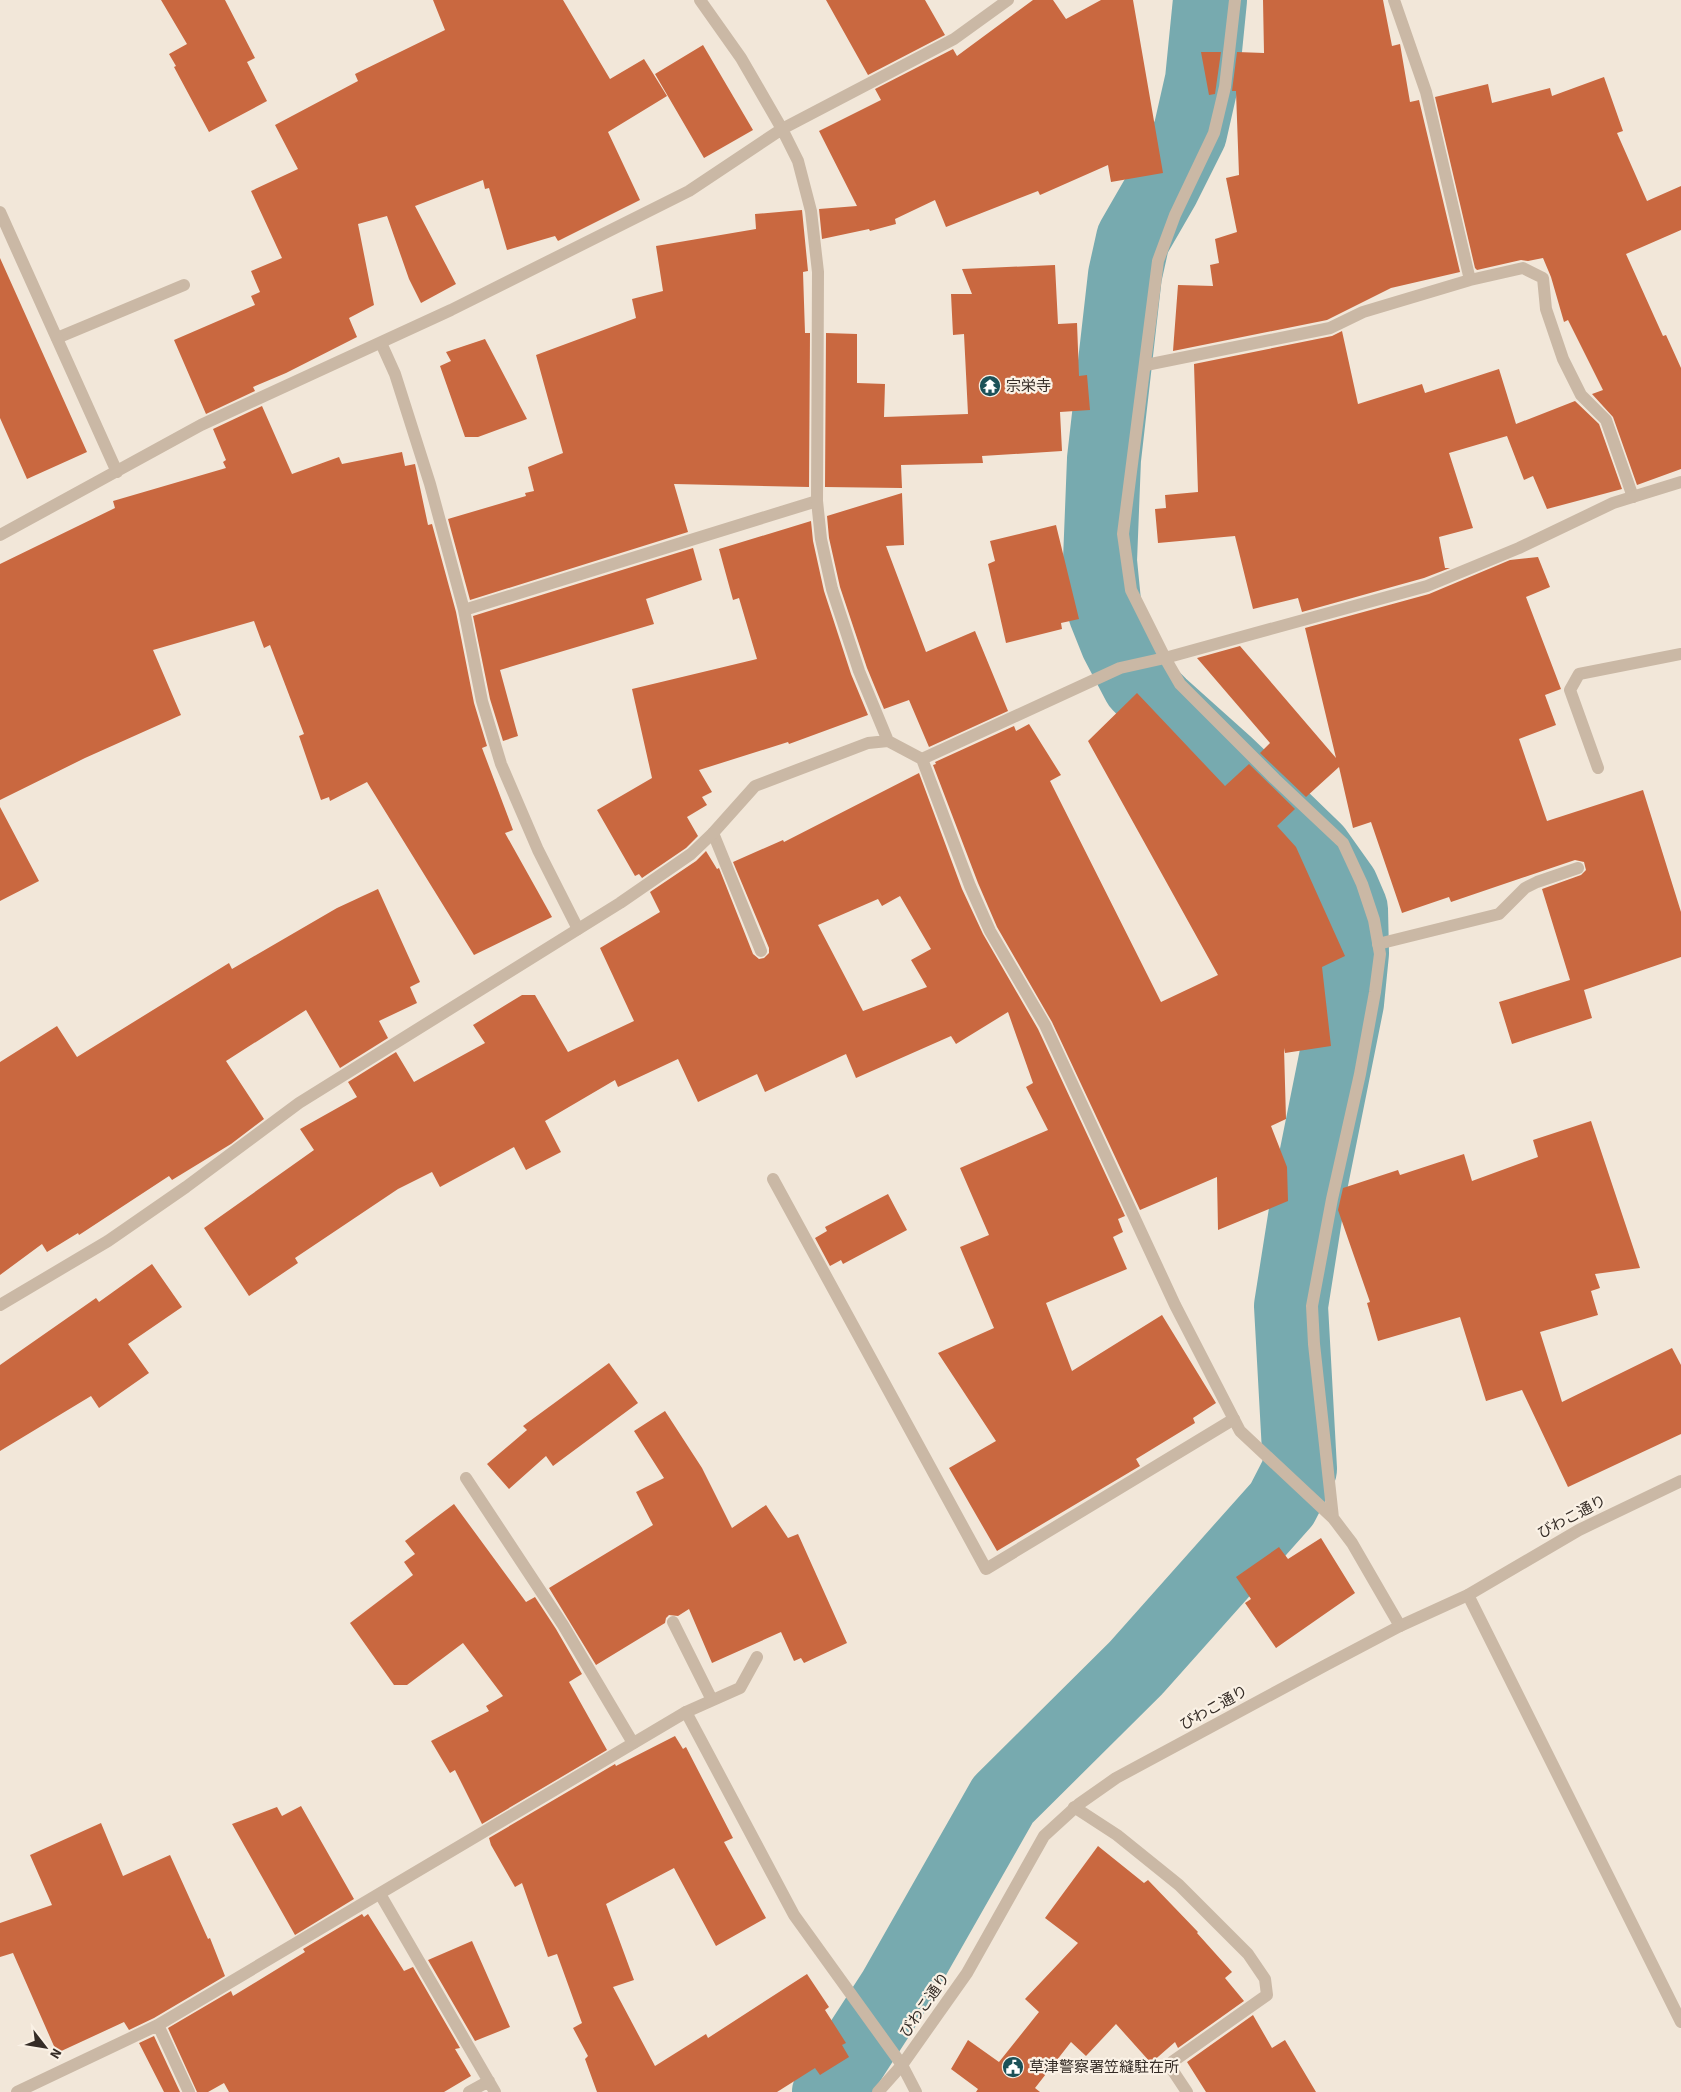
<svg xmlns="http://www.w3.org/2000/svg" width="1681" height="2092" font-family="'Source Sans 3','Noto Sans JP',sans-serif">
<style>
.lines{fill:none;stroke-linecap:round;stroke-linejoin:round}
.river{stroke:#77aaaf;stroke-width:74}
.building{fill:#c96840;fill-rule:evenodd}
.service{stroke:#cab8a5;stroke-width:12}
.minor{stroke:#cab8a5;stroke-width:12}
.tertiary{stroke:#cab8a5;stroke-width:12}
.labels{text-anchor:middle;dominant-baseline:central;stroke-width:4.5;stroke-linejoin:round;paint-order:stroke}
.poi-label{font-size:15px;fill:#352c26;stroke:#faf1e5;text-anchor:start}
.street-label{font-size:15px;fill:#352c26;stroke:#faf1e5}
</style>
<rect width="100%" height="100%" fill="#f2e7d9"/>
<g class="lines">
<path class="river" d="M829,2092L895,1990L1003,1800L1136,1668L1282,1504L1300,1469L1291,1306L1309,1192L1347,1003L1352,953L1351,909L1342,888L1315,850L1227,765L1160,705L1139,684L1117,642L1105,612L1100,561L1104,459L1125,275L1133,239L1163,187L1190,133L1202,80L1210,0"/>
</g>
<path class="building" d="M161,0H225L255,58L247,62L267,101L209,132L174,67L176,66L169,54L187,44Z
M433,0H563L610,79L644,59L667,96L608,132L640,200L558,241L555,236L507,250L489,188L485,189L483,180L415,206L456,284L421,303L409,279L387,216L358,224L374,305L349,318L357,337L286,373L253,387L255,391L206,414L174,340L255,305L251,296L260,292L251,271L282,258L251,191L298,169L275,125L358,81L355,74L445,30Z
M826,0H925L945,35L868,75Z
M1033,0H1053L1066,19L1101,0H1133L1163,173L1111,182L1108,165L1040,195L1038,191L946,227L935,200L895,219L896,224L870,231L869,229L822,239L819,209L857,206L819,131L881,100L875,89L953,49L957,56Z
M1263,0H1383L1392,46L1400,44L1410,102L1419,100L1460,272L1391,288L1327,320L1173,351L1178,285L1213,286L1210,265L1219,263L1215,239L1237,232L1226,178L1239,175L1236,91H1232L1237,52L1264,53Z
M703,45L753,130L704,158L655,74Z
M1201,52H1221L1215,94L1209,95Z
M1604,77L1623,131L1617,133L1647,201L1681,186V230L1626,254L1663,336L1666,335L1681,368V469L1637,485L1613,417L1592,394L1603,390L1568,320L1564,322L1551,277L1543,258L1528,261L1521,260L1477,270L1475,268L1435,97L1488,84L1492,103L1550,88L1552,96Z
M802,210L808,271L803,272L805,333H810L809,487L674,484L688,532L470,600L448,519L526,496L525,493L534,491L528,467L563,453L536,355L636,318L632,299L663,291L656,246L756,229L755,214Z
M0,258L87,452L27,479L0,418Z
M1055,265L1058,324L1077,323L1079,376L1087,375L1090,410L1060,412L1062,451L982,456L983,463L901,465L902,488L825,487L826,333L857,334V383L885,384L884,417L968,414L964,334L953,335L951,294H972L962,269Z
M1342,331L1358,404L1422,384L1425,393L1499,369L1516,424L1575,401L1599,424L1622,489L1547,509L1533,476L1524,480L1507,436L1449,453L1473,528L1439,537L1445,568H1450L1424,578L1302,612L1298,598L1253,609L1235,536L1158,543L1155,509L1166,508L1165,495L1198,492L1194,364L1332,336Z
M485,339L527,419L478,437H465L440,366L451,361L446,352Z
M262,406L292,474L339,457L342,464L402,452L405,466L415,464L428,525L432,524L456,612L474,703L487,746L482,748L513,830L505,833L552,917L474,955L367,782L330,801L329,797L321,800L299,736L304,734L270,645L264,648L254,621L153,650L181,715L85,758L0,800V564L115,508L113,501L226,468L223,462L226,460L213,429Z
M902,493L904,545L886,546L926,652L975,631L1008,711L929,747L909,700L884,709L867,668L840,587L829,538L827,516Z
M811,521L813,541L824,591L851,674L868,715L789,744L788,742L699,770L712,792L702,797L707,805L687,817L698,836L686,848L642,878L639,874L635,876L597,810L652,778L632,689L757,659L739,598L733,600L719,549Z
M1056,525L1079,619L1061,623L1062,629L1006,643L988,564L995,561L990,541Z
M693,548L702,580L646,599L654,624L500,670L518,736L503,741L490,699L473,616Z
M1538,557L1550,587L1526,597L1561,689L1545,695L1556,725L1519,739L1547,821L1643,790L1681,912V957L1584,990L1592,1018L1512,1044L1499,1002L1570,980L1542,889L1581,875L1586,870L1584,862L1575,860L1451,902L1449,897L1402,913L1371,822L1353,828L1339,767L1306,797L1260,753L1270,743L1197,658L1240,646L1336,758L1305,628L1429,594L1510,560Z
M1137,693L1225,786L1249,764L1295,809L1277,826L1296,847L1345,956L1322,967L1331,1046L1285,1053L1284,1048L1286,1119L1271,1126L1287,1167L1288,1201L1218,1230L1217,1177L1140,1210L1052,1022L997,927L978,883L933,765L936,764L935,762L1014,726L1016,731L1029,724L1061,775L1050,781L1161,1002L1218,975L1088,741Z
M919,773L962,889L983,934L1038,1029L1125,1216L1118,1219L1123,1232L1113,1237L1127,1269L1046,1303L1072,1371L1162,1315L1216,1403L1193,1418L1195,1423L1136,1459L1140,1466L997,1551L949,1468L996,1441L938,1353L994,1328L960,1247L989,1235L960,1168L1048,1130L1026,1087L1033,1083L1008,1012L956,1044L951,1036L856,1078L846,1054L765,1092L757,1074L698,1102L678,1059L618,1087L615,1080L545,1121L561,1152L526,1170L514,1147L440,1187L432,1172L398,1189L295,1258L298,1263L249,1296L204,1228L314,1150L300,1129L357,1097L348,1082L396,1052L414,1082L485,1043L473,1025L522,995H535L568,1052L634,1021L600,948L660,912L650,892L696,861L706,851L717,869L719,868L753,954L759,959L764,958L769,953V948L733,862L783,840L784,842ZM900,896L931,949L911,960L927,987L863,1011L818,925L878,899L882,906Z
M0,807L39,881L0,901Z
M378,889L420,982L410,987L417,1003L379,1021L388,1038L340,1068L306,1010L226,1061L264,1119L231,1144L172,1180L169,1176L79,1235L78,1233L47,1252L42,1244L0,1275V1062L57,1026L77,1057L229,963L232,969L337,908Z
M1591,1121L1640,1268L1595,1274L1600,1288L1591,1291L1598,1315L1540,1332L1562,1402L1672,1348L1681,1365V1434L1568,1487L1522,1390L1486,1401L1460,1317L1378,1341L1367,1303L1370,1302L1338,1210L1343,1188L1398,1170L1400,1175L1464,1154L1472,1181L1538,1157L1533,1140Z
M888,1194L907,1230L843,1264L841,1260L830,1266L815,1238L827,1231L825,1227Z
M152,1264L182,1307L128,1344L149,1373L99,1408L91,1396L0,1451V1365L96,1298L99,1302Z
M609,1363L638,1403L553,1466L546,1456L509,1489L487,1464L527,1430L523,1426Z
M665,1411L702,1468L732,1528L766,1505L788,1538L798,1534L847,1643L804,1663L801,1658L794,1661L781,1632L712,1663L689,1609L678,1616L669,1615L666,1618L665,1623L596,1665L549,1588L653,1525L636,1492L664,1478L634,1431Z
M454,1504L526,1602L535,1597L556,1629L582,1674L569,1682L607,1750L482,1824L455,1770L450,1773L431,1741L489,1711L486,1706L503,1696L463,1643L407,1685H394L350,1623L413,1575L404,1562L415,1554L405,1541Z
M1321,1538L1355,1593L1276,1648L1245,1603L1251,1599L1236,1577L1279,1547L1288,1559Z
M675,1736L683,1749L686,1747L733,1838L724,1842L766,1918L716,1946L674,1868L606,1904L634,1980L613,1987L655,2066L706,2034L708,2038L807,1974L829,2007L825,2010L846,2043L842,2045L849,2057L820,2075L815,2068L777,2092H597L585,2059L588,2056L573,2028L582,2023L557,1954L548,1957L522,1883L515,1887L491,1845L489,1838L615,1764L616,1766Z
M301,1806L354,1899L295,1935L232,1824L277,1807L282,1816Z
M101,1823L123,1876L170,1855L208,1939L210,1938L225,1976L154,2018L129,2030L124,2022L57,2053L13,1953L0,1957V1923L52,1905L30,1855Z
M1098,1846L1144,1883L1148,1880L1198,1932L1197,1933L1232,1972L1225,1978L1244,2001L1178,2048L1175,2042L1151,2063L1116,2024L1086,2056L1071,2042L1035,2088L1040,2092H976L978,2089L951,2069L968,2040L999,2062L1039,2012L1025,1999L1078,1943L1045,1918Z
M362,1914L364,1917L368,1914L404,1971L413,1967L460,2048L455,2049L471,2076L444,2092H229L224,2083L208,2092H197L168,2028L231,1991L233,1996L305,1952L303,1949Z
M472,1941L510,2027L475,2041L428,1960Z
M1253,2015L1272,2048L1285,2040L1316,2092H1206L1187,2062Z
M154,2036L180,2092H164L139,2043Z"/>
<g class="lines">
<path class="service" d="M1394,0L1426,92L1470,280
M57,338L184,285
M381,343L395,374L430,484L464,610L482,701L501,764L538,850L578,929
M1146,365L1330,328L1363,312L1470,280L1523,268L1543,278L1546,309L1563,359L1581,395L1606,420L1633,497
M464,610L817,501
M1598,768L1570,690L1579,674L1681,654
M713,833L761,951
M1378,944L1499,914L1525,888L1537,882L1578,868
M773,1179L986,1569L1234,1419
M466,1478L563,1625L633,1743
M673,1622L712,1700
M686,1712L740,1688L757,1657
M1074,1807L1117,1835L1179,1885L1248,1954L1265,1979L1267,1995L1172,2062L1171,2068L1187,2092
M380,1894L495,2092
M469,2092L489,2081"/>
<path class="minor" d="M700,0L741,58L782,129L798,161L811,211L818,272L817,501L821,539L832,589L859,671L888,741
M1235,0L1225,87L1214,133L1175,215L1158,261L1123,534L1131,590L1165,658L1180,684L1275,779L1343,843L1362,884L1374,920L1380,954L1375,992L1360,1074L1332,1199L1312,1306L1314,1344L1333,1518
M0,212L117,472
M0,535L201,425L451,310L689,191L782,129L954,39L1008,0
M922,759L970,886L990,931L1045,1025L1175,1305L1240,1431L1333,1518L1352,1543L1400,1626
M0,1305L108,1241L186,1187L299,1103L620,903L691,854L713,833L755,786L868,743L888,741L922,759L1120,668L1165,658L1427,586L1519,548L1613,503L1681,482
M1468,1595L1681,2022
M158,2025L189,2092
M17,2092L158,2025L686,1712L794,1915L902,2065L916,2092"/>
<path class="tertiary" d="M878,2092L902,2065L967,1973L1044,1836L1079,1804L1116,1778L1326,1665L1400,1626L1468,1595L1579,1530L1681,1481"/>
</g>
<defs>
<g id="temple-disc" transform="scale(1.125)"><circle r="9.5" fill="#1b5158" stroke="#faf1e5"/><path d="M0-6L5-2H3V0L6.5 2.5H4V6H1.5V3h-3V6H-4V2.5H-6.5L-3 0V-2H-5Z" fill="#fff"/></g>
<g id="civic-disc" transform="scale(1.125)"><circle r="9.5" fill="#1b5158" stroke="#faf1e5"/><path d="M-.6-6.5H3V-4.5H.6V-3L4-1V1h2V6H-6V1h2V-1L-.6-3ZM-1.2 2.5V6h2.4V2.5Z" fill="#fff"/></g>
</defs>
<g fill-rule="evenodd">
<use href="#temple-disc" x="990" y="386"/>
<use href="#civic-disc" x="1013" y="2067"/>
</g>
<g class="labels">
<g class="poi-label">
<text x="1006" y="386">宗栄寺</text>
<text x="1029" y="2067">草津警察署笠縫駐在所</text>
</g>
<g class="street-label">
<text transform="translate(1572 1517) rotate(-28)">びわこ通り</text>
<text transform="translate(1214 1708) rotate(-29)">びわこ通り</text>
<text transform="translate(925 2005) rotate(-55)">びわこ通り</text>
</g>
</g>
<g transform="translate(45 2047) rotate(121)" stroke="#faf1e5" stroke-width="4" paint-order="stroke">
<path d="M0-4L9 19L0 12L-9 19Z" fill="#352c26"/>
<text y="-8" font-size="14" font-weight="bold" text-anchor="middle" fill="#352c26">N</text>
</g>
</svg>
